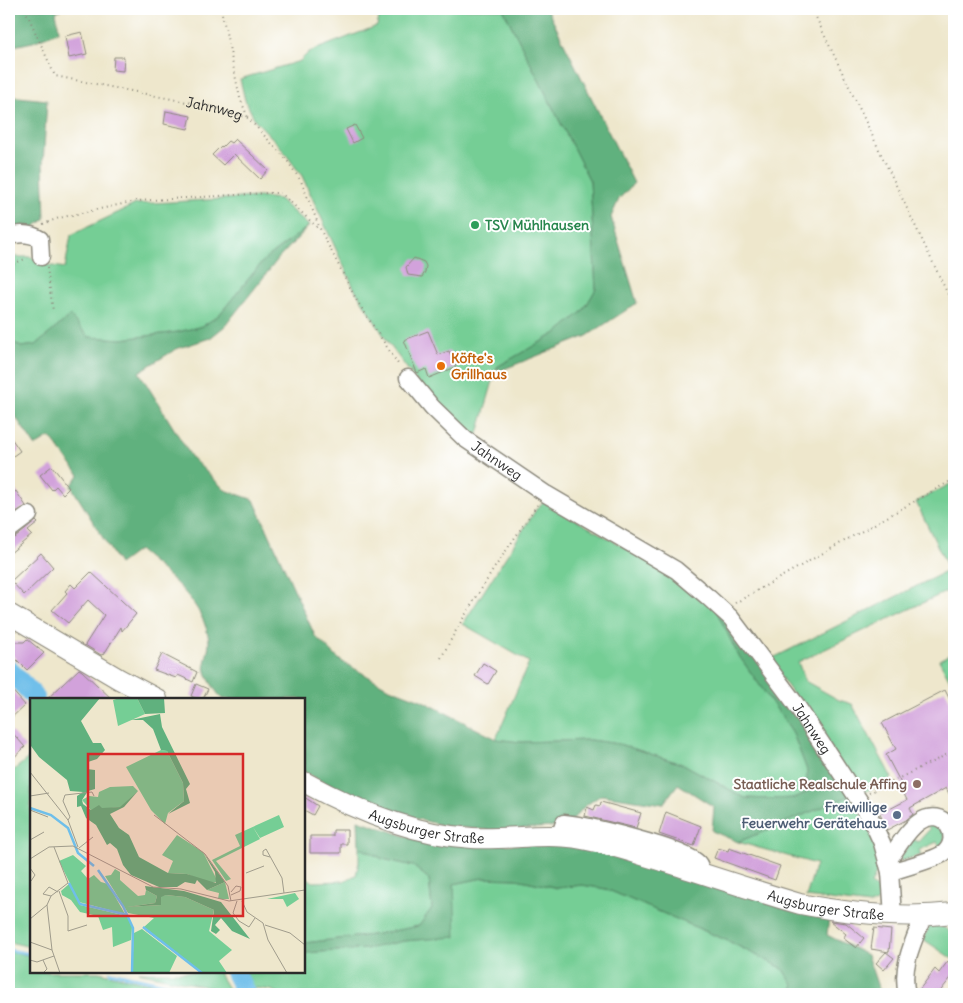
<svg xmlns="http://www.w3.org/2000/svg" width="963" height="1003" font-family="Delius,sans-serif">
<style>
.green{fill:#75ce95;stroke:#507c60}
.forest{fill:#60b17e;stroke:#466e54}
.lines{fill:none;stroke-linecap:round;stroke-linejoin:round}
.stream{stroke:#6fbfea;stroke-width:3}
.river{stroke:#6fbfea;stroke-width:20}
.building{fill:#d2a2db}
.minor-casing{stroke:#8c897c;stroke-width:19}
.major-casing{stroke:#8c897c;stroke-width:22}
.path{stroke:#8c897c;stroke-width:2;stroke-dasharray:1 4;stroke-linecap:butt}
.minor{stroke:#fff;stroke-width:16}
.major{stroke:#fff;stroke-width:20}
.leisure-dot{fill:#2e9e5b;stroke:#fff;stroke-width:2}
.food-dot{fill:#e8710a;stroke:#fff;stroke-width:2}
.education-dot{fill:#8d6e63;stroke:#fff;stroke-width:2}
.service-dot{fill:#5c6f8a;stroke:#fff;stroke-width:2}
.labels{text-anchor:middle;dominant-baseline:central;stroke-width:4;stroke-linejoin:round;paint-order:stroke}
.street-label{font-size:14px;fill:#2b2b2b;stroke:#fff}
.leisure-label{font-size:14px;font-weight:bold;fill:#27864d;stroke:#fff;text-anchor:start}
.food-label{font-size:14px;font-weight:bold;fill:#c56008;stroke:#fff;text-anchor:start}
.education-label{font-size:14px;font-weight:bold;fill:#785e54;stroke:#fff;text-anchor:end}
.service-label{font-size:14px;font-weight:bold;fill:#4e5e75;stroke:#fff;text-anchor:end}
.inset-river{fill:none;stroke:#6fbfea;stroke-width:2.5}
.inset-road{fill:none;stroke:#a09c8c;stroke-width:1}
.view{fill:#d62828;fill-opacity:0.15;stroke:#d62828;stroke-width:2.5}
.inset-edge{fill:none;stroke:#2b2b2b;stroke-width:2.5}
</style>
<rect width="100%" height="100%" fill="#fff"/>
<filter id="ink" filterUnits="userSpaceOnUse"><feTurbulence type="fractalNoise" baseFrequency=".02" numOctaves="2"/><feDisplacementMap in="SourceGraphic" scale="10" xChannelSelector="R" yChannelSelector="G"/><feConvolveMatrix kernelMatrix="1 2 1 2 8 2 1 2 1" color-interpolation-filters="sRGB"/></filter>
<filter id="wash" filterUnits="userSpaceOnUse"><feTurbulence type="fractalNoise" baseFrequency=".0096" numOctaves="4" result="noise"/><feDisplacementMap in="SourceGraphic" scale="20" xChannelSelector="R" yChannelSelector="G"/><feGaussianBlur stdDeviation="1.12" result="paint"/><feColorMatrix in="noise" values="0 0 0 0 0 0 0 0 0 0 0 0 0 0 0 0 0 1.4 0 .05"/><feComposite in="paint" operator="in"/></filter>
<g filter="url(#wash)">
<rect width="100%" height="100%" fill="#eee7cc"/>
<path class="green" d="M384,9H503L590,181L596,289L583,311L558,332L497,367L477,437L429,398L389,344L354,288L302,176L279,145L255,120L245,100L240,79L300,61L309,52L377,26L381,10Z
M259,197L279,199L309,226L264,260L219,315L203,326L178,332L122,339L89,337L70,316L36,345L21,347L9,339V257H31L47,265L65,268L71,235L136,204Z
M954,482V588L798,662L805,681L839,700L852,704L892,778L865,792L861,791L769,660L949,570L916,502Z
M544,502L674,575L714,606L737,653L792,731L807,770V792L797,798L769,799L745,798L685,765L619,744L590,740L520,742L496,739L529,662L463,624L537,508Z
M954,652V688L939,660Z
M31,756V947L9,942V774Z
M852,795L873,838L879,867L871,884L883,894L877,902L870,905L806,897L816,864L738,842Z
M935,824L944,830L945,841L940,847L937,842L919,850L921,855L901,861L900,858L913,839L918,842L930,829L926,825Z
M359,847L383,859L413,866L429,879L432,908L419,926L372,935L304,943V875L313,882L344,881L356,875L359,862Z
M483,878L517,879L557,888L582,885L606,889L726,940L782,968L794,986L788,994H280L271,990L248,987L240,972H304V953L366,949L404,941L425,939L454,884Z
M937,926C957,929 954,943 954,960L923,939L929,927Z
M9,951L31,956V972H99L198,994H9Z
M138,972H218L230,992Z"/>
<path class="forest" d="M9,9H61L56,12L59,31L33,42L9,47Z
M503,9H547L634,183L619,199L611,217L637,303L587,336L499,371L497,367L558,332L583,311L596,289L590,181Z
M9,96L47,100L43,164L45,219L30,230H9Z
M309,226L278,259L225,326L210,338L176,349L139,372L192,458L225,490L254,500L315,636L341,661L387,687L421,700L496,739L520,742L590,740L619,744L685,765L745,798L769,799L797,798L807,792V770L792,731L737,653L714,606L805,722L852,795L738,842L712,831L714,807L678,784L663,804L601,795L585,806L572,820L557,827L488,830L445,826L402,815L344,793L304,772V699H222C215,690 205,676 205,665C206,654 211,646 208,635C200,598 165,573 138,550L119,564L71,486L79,475L50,437L35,446L9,407V339L21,347L36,345L70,316L89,337L122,339L178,332L203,326L219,315L264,260Z
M358,820L417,840L458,845L559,844L596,850L829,917L827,935L867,955L879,990L882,994H788L794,986L782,968L726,940L606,889L582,885L558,888L517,879L483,878L454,884L456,937L404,941L366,949L304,953V943L372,935L419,926L432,908L429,879L413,866L383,859L359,847Z"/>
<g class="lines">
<path class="stream" d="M9,950L31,954
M110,972L212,994"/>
<path class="river" d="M9,670L35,697
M235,972L246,994"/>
</g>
<g id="blocks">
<path class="building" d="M82,32L87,54L69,58L65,36Z
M114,57H124L123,71L113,70Z
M166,111L191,116L188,129L164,124Z
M355,125L362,138L353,143L346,129Z
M235,139L268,170L260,179L234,154L223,165L212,155L221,146L222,147L228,141L231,143Z
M414,258L424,262L426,266L425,272L422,277L408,275L406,267Z
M428,331L438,355L449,351L456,367L429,378L426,369L417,373L404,340Z
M9,435L20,451L9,459Z
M52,466L69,488L63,494L56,486L52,490L40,475Z
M16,491L26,506L14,513L12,510L9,513V496Z
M36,521L38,523L28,531L32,535L9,554V540L15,538Z
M41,553L53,567L24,595L11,581Z
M91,572L136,614L122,631L121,627L104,654L101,655L85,645L104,615L88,600L68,623L52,610L67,593L65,591L71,584L75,588Z
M27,639L44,653L27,670L9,652V642H24Z
M162,654L197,672L193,682L178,675L176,678L154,670Z
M483,663L496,671L488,684L475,676Z
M79,669L82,671L112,699H47Z
M196,684L208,689L203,699H198L191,696Z
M9,687L25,705L9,720Z
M945,690L954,708V803L946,788L910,808L913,814L906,820L887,830L880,814L907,800L902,790L904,789L886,755L896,749L882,723Z
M9,729L25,747L9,762Z
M304,797L318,806L313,815L304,810Z
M601,802L641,813L636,828L585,816L587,807L594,810L596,805L600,806Z
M666,812L701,826L694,846L659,834Z
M333,830H347V844H341V853H310V836H333Z
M718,848L728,851L729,848L780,866L775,880L714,858Z
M830,921L846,923L864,938L856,948L843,938L846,934Z
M874,928L891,930L889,952L871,949Z
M886,952L894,958L884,970L876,963Z
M948,961L954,966V974L938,994H925L919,990L935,969L939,973Z"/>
</g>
</g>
<g filter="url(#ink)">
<use href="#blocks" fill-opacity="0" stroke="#8c897c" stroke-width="1"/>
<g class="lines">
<g class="minor-casing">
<g id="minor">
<path d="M9,236C20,233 30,233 40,239L41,257"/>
<path id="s2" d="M408,378L432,407L465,439L546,494L676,570L709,598L731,618L795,703L870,817L882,843L890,872L893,916"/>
<path d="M9,530L29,515"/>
<path d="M559,837L564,823C586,825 685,848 698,863C700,865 701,870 703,873"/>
<path d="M887,862C897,849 906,831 919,822C943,805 963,837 944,853C934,860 903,868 890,872"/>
<path d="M907,994C900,967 914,940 924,915"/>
</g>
</g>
<g class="major-casing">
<g id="major">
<path d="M9,614L119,679L157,699"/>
<path id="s3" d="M304,782C355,810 413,835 472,838C508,840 546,832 582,839C610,844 638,854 666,862C711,876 755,891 800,904C852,914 902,919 954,913"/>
</g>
</g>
<g class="path">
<path id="s1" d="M25,9L55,76L222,109L248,118L286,159L301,181L321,231L357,301L400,367"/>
<path d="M221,9L240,98L248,118"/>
<path d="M812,9L954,307"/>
<path d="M43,224L59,218L136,201L268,193H281L320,230"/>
<path d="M9,266L27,258"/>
<path d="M47,268L53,311"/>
<path d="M735,603L954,479"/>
<path d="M441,658L459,625L495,567L537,505"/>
<path d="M869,793L954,751"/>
</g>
<use href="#minor" class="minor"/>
<use href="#major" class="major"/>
</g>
</g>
<circle class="leisure-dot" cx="475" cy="225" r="5"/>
<circle class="food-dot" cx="441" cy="366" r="5"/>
<circle class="education-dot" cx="917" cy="784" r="5"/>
<circle class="service-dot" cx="897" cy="815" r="5"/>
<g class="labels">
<g class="street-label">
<text stroke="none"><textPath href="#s1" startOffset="236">Jahnweg</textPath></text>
<text stroke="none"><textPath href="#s2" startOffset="122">Jahnweg</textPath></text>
<text stroke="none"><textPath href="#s2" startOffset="542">Jahnweg</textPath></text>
<text stroke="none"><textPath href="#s3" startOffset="132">Augsburger Straße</textPath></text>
<text stroke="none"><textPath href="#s3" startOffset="542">Augsburger Straße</textPath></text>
</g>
<g class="leisure-label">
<text x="485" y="225">TSV Mühlhausen</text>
</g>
<g class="food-label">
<text x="451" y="358">Köfte's<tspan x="451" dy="16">Grillhaus</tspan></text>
</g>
<g class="education-label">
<text x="907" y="784">Staatliche Realschule Affing</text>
</g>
<g class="service-label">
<text x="887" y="807">Freiwillige<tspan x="887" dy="16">Feuerwehr Gerätehaus</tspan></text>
</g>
</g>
<g transform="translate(30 698)">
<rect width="275" height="275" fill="#eee7cc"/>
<path d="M90,0H107L115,16L88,28L83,2ZM131,52L137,53L153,85L154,103L138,115L135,126L121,112L96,69ZM103,88L108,93L91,109L61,112L52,102L59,98L68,99L69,94L80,89ZM249,117L254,129L230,140L223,129L230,141L186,163L201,181L196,183L182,162L210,148L205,137ZM147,137L173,154L188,184L178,185L157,176L138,175L143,163L132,157ZM43,157L56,168L51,173L58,181L64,177L71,184L78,186L95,216L49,204L29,163ZM85,171L90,174V182L108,198L115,197L116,192L127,198L125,205L97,209L131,207V198L136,197L155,199L184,212L179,233L202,252L189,263L197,275H173L116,233L114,229L124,220L98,215L75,178L81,177ZM195,184L199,201H188L189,195L177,192ZM39,186L50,207L97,218L102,229L101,242L83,249L82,229L73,232L68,218L50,214L41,202L32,197L31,193ZM265,195L269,201L257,209L253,201H237ZM112,231L147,258L139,275H102L104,235Z" fill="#75ce95"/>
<path d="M1,0H70L51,23L63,45H71L75,52L67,61L58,64L57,71L65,72V91L58,93L52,102L53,106L61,112L69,107L72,110L90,109L108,93L94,109L80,116L89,130L99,137L109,159L138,175L157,176L186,185L185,174L173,154L195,184L177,192L167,182L165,186L155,184L147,189H129L101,177L93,167L87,151L80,145L77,147L66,127L56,120L51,108L47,109V98L53,94L40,93L37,82L9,59L1,48ZM107,0H134L135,15L115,16ZM130,16L132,29L160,86L156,91L160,105L138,116L154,103L153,85L137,53L131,52L123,31L113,22H101ZM115,188L154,193L191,204L220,241L202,233L191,220L185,227L190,232L186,236L181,233L184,212L155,199L136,197L131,199V207L97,209L125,205L127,198L116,192Z" fill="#60b17e"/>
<path class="inset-river" d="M0,110L21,117L38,130L48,155L64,168M68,172L93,208L103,230L102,275M39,185L50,206L98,217M113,229L172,275"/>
<path class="inset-road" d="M0,74L38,122L48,149M0,98L19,95M0,112L18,119M124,117L175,156L198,188L201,203M38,122L40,119L33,103L35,97L62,94L64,98M0,142L14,134M49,150L63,139M240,159L233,157V153L236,151L252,180L254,195M0,161L19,149L43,148L123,189L151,191L199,203L275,192M0,170L5,177L1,183M216,175L234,168M29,193L38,218V233L57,227M201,194L206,188L211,189L210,193L201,197M21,198L13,196L19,189L28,194M207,203L203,215L209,223L219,229L225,220M212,203L217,214L233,225L238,242L257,275M0,221L17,207M235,227L260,235L275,247M0,244L22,252L30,275M22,252L17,207L21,198L38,185L24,149M0,262L7,264L24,258M13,275L17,271L13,262"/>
<path class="view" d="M58,56H213V218H58Z"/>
<rect width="275" height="275" class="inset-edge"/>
</g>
<rect width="963" height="1003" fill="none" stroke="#fff" stroke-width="30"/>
</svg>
